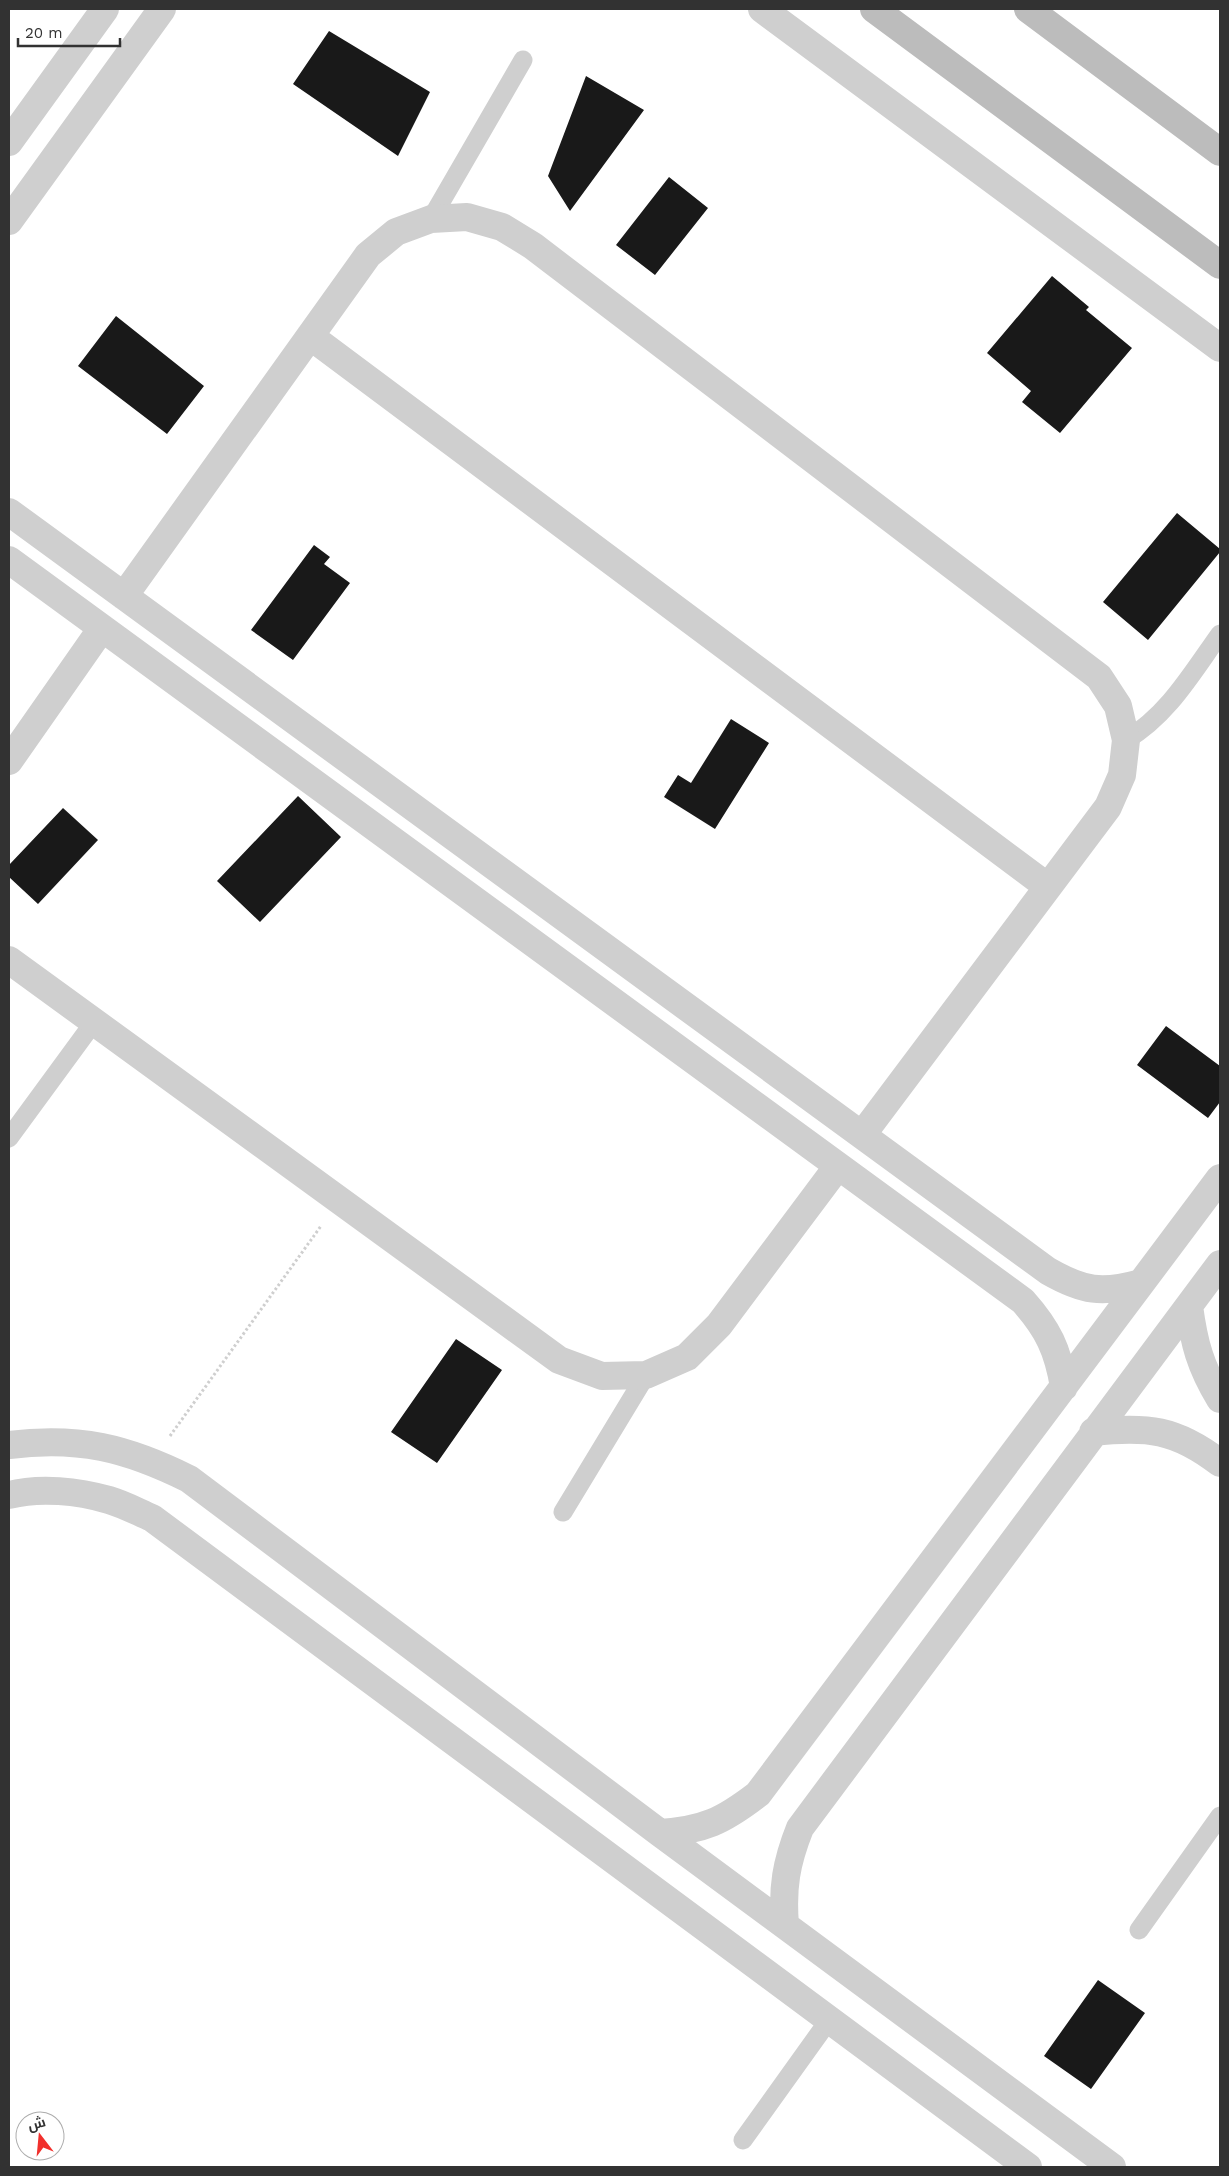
<svg xmlns="http://www.w3.org/2000/svg" width="1229" height="2176" font-family="'Work Sans',Cairo,sans-serif">
<style>
.building{fill:#191919}
.lines{fill:none;stroke-linecap:round;stroke-linejoin:round}
.path{stroke:#cfcfcf;stroke-width:3;stroke-dasharray:2.5 2.5;stroke-linecap:butt}
.lane{stroke:#cfcfcf;stroke-width:19}
.street{stroke:#cfcfcf;stroke-width:28}
.secondary{stroke:#bcbcbc;stroke-width:28}
</style>
<rect width="100%" height="100%" fill="#fff"/>
<path class="building" d="M329,31L430,92L398,156L293,84Z
M586,76L644,110L570,211L548,176Z
M669,177L708,208L655,275L616,245Z
M1052,276L1089,307L1086,310L1132,348L1060,433L1022,402L1031,391L987,353Z
M116,316L204,386L167,434L78,366Z
M1177,513L1220,549V552L1148,640L1103,602Z
M314,545L330,557L324,564L350,583L293,660L251,630Z
M731,719L769,743L715,829L664,797L678,775L691,783Z
M298,796L341,837L260,922L217,881Z
M63,808L98,840L38,904L9,877V865Z
M1166,1026L1220,1066V1102L1208,1118L1137,1065Z
M456,1339L502,1370L437,1463L391,1432Z
M1098,1980L1145,2013L1091,2089L1044,2056Z"/>
<g class="lines">
<path class="path" d="M170,1436L321,1226"/>
<path class="lane" d="M431,219L523,60
M1126,740C1168,715 1192,673 1220,634
M9,1138L94,1022
M563,1512L646,1375
M1139,1930L1220,1816
M743,2140L829,2020"/>
<path class="street" d="M762,9L1220,348
M9,142L105,9
M9,221L162,9
M310,336L1048,887
M9,512L1048,1271C1083,1291 1102,1294 1141,1283
M9,560L1023,1301C1048,1329 1058,1350 1064,1387
M124,596L368,255L396,232L431,219L467,217L502,227L533,246L1099,677L1118,706L1126,740L1122,775L1108,807L862,1135
M9,761L102,628
M9,960L559,1360L602,1376L646,1375L687,1357L719,1325L838,1166
M1189,1306C1194,1343 1200,1366 1220,1399
M1093,1432C1147,1426 1176,1429 1220,1463
M9,1445C78,1436 127,1448 189,1479L660,1833L1112,2167
M9,1495C40,1487 78,1491 109,1500C123,1504 138,1512 152,1518L1028,2167
M660,1833C704,1830 723,1821 758,1794L1220,1178
M785,1925C782,1888 786,1863 800,1828L1220,1264"/>
<path class="secondary" d="M874,9L1220,265
M1028,9L1220,152"/>
</g>
<rect width="1229" height="2176" fill="none" stroke="#323232" stroke-width="20"/>
<g transform="translate(40 2136) rotate(344)"><circle r="24" fill="#ffffff" stroke="#adadad"/>
<path d="M0-4L9 19L0 12L-9 19Z" fill="#f1302c"/>
<text y="-8" font-size="14" font-weight="bold" text-anchor="middle" fill="#323232">ش</text>
</g>
<path d="M18 38v8h102v-8" fill="none" stroke="#323232" stroke-width="2.5"/>
<text x="25" y="38" font-size="15" fill="#323232" stroke="#ffffff" stroke-width="4" paint-order="stroke">20 m</text>
</svg>
